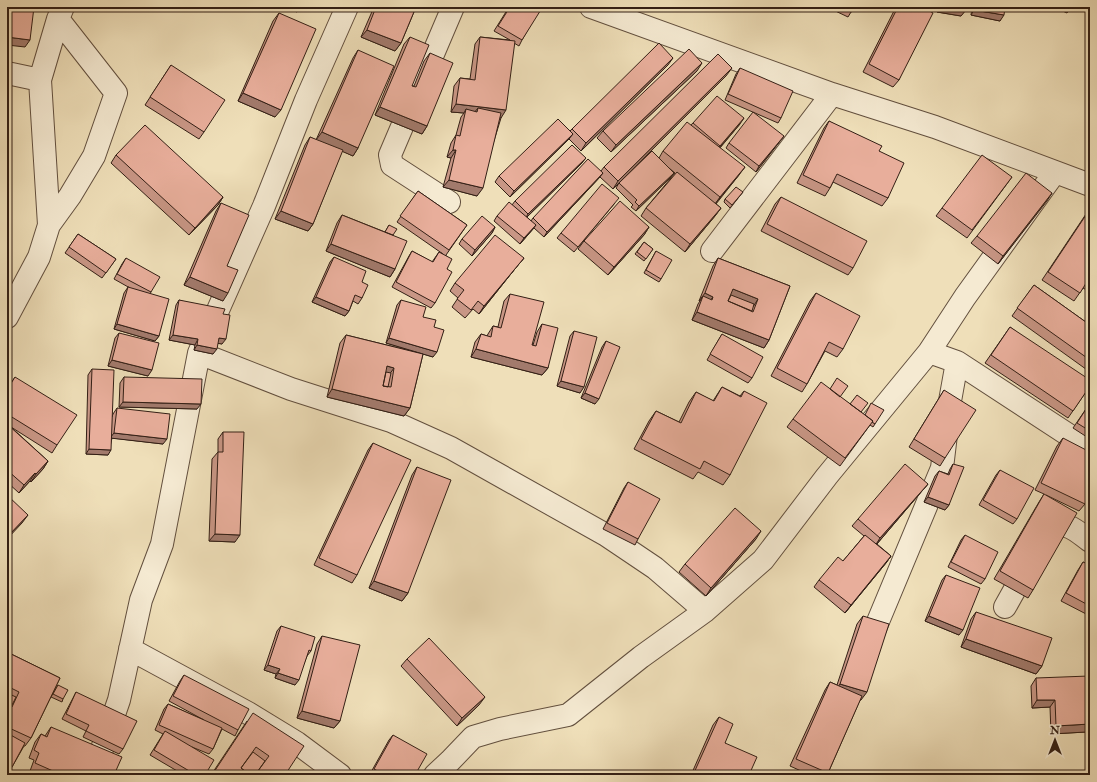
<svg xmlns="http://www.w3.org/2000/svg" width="1097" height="782" font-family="'IM FELL Double Pica',serif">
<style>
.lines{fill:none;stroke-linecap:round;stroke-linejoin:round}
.minor-casing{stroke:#624f3e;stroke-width:24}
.minor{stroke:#f5ead2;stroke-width:22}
.wall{fill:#c89685;stroke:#331f15}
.shaded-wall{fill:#a27a6c;stroke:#331f15}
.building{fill:#e8ae9b;stroke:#331f15;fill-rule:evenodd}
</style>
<rect width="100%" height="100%" fill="#efdfb9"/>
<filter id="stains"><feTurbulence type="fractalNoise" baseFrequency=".005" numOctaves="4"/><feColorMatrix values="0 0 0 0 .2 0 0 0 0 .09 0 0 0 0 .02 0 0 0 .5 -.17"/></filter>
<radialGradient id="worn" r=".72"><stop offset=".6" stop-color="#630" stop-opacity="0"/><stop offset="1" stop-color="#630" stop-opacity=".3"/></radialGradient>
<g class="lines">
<g class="minor-casing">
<path id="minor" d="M591,7L832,94L935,127L1090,185
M7,73L40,80
M449,202L392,165L390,155L453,7
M49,225L40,80L58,19
M712,251L832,94
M7,317L39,257L49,225L70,196L94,156L116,93L58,19L63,7
M199,353L291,389L391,421L451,448L606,535L655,568L705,611
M957,362L1090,449
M1045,536L1051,526C1070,523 1075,530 1090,541
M1005,607L1029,564
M867,648L942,468L950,401L957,362L929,352
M130,649L248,713L297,743L340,775
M93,775L119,700L141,600L162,544L199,353L264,206L306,100L347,7
M435,775L450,761L473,737L500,729L568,715L641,657L705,611L763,560L827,476L929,352L965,297L1055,172"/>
</g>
<use href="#minor" class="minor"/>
</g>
<path class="wall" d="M374,7H416L401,43L395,51L361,37Z
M509,7H541L522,40L519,46L514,43L501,118L477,196L443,187L451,158L447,157L451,143L456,135L461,117L464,113L451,112L454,86L460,78L470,79L475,44L480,37L510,40L494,31Z
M827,7H854L848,17Z
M896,7H922L899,80L893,87L863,72Z
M937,7H967L961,16L937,12Z
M972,7H1005L1000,21L971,15Z
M279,13L275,117L238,101L273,21Z
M410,37L412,86H414L424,61L430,53L427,126L422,134L375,115L404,44Z
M358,50V148L353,156L342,151L313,224L308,231L275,219L305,145L310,137L316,140L353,58Z
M171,65L204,132L199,139L145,105Z
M668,65L581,151L569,139L510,197L495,182L499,176L570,131L572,129Z
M740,68L781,118L778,123L725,100L736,74Z
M697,71L611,152L597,138L603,131Z
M726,76L613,189L600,177L544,237L534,228L520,244L494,221L497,216L512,205L515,201L582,163L527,217L531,221L533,218L601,171L604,167Z
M829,121L879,151L888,198L882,206L833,182L830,188L825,196L797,183L824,128Z
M693,123L740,124L720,148L739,175L716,204L721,208L715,216L685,252L641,216L646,208L675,173L669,168L674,173L670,178L636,211L631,207L633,205L616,188L619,183L659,158L663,151Z
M780,141L756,172L726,148L729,143Z
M116,155L223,197L218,205L189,235L111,163Z
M1012,177L967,238L936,216L942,208Z
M418,191L467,225L446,255L447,269L435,303L431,308L392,287L409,256L412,251L432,262L439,252L443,254L397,222Z
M743,192L730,208L724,202L725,199Z
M1052,193L998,264L971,243L977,236Z
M781,197L853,268L848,275L761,231L775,204Z
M221,203L227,266L223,301L184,285L216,211Z
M615,203L574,252L557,238L561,233Z
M1090,208V292L1083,288L1074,301L1042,280Z
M342,215L385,232L389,225L393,235L395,269L390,277L326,251L337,223Z
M495,227L492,233L472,256L459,244L462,239Z
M649,227L644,235L608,275L578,249L584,241Z
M78,234L116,259L102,278L65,253Z
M644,242L653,249L644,261L635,254Z
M656,251L661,279L659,282L644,273Z
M334,257L362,282V298L358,304L353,301L349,311L345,316L312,302L330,262Z
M126,258L151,292L150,294L159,336L155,341L114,329L124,293L128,287L130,288L114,279L122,264Z
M524,258L518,265L479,314L473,309L465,318L452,307L458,298L450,291L455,283Z
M718,258L790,286L769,340L764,348L692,320L698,304L700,301H699L713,266Z
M1034,285L1090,325V372L1012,316Z
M816,293L843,349L837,357L825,351L807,384L802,392L771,376L810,301Z
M510,294L532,345H533L537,332L542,324L548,368L542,375L471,357L475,342L481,334L487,336L488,334L493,326L498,327L504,301Z
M179,300L223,314L222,344L218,343L213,354L194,350L195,345L169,340L176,305Z
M401,300L423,317L434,327L433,357L423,354L410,408L404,416L327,397L340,343L346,335L419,353L386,343L397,305Z
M1010,327L1090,386L1068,418L985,363Z
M574,331L580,393L557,386L570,336Z
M119,333L148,376L108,366L115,338Z
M722,334L752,378L748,383L707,360Z
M606,341L595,404L581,398L602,347Z
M92,369L112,417L113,414L117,408L163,444L112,438L108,455L86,454L88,375Z
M15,377L57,445L52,453L11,427L48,461L43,469L31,482L30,481L19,493L7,482V389Z
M124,377L197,409L119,407L120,383Z
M722,387L740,396L744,391L730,475L723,485L698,472L693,479L634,449L649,421L656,411L679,422L689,402L696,392L713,401Z
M944,390L945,458L940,466L909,447Z
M840,397L861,412L875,424L873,427L870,425L840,466L787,427L793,419Z
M1090,403V439L1073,428Z
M223,432L235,542L209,541L212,459L218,452V439Z
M1063,438L1085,504L1079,511L1046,495L1033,590L1028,598L994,579L1039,502L1044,494L1035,490L1057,446Z
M373,443L357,575L352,583L314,565L368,450Z
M953,464L949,505L945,510L924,502L935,476L939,471L948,474L950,469Z
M417,467L408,593L402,601L369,588L412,475Z
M1000,470L1017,519L1013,524L979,505L996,475Z
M628,482L638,539L635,545L603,529L624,488Z
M928,484L922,491L877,544L891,556L886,563L845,613L814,587L819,580L843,561L864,536L852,526L858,519Z
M965,535L985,579L981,584L948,567L961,540Z
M756,539L706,596L679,572L685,564Z
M1083,562L1090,565V616L1061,601L1078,570Z
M946,575L959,635L925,621L942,580Z
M976,612L1042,666L1036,674L961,647L971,619Z
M863,616L861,700H860L828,773L826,775H810L790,766L825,690L830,682L837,685L857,624Z
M281,626L311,651L307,656L295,685L275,678L276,674L264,670L277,631Z
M322,636L340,721L334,728L297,718L317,644Z
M7,652L60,678L31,738L25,746H24L12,767L9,772L7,771Z
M407,659L479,705L457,726L401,666Z
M184,675L238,730L235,736L222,729L213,749L209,754L192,747L205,775H184L150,755L163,734L155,730L164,709L168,704L204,720L169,701L180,681Z
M1036,678L1090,701V726L1086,732L1051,734L1050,707L1032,708L1031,686Z
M58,685L63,699L62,702L51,697Z
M76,692L123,749L119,754L83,737L86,731L62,719L73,698Z
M719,717L725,743L749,775H691L713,725Z
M247,721L285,775H211Z
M51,727L114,775H39L30,771L34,760L29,758L35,742L41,734L45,736Z
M393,735L415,775H371L370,774L389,740Z"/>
<path class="shaded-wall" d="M283,7H300L297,12Z
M940,7H957L967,9L961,16L937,12Z
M1054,7H1071L1067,13Z
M974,10L1004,15L1000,21L971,15Z
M367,30L401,43L395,51L361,37Z
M7,37L30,40L25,47L7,45Z
M673,58L668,65L581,151L586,143Z
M702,63L697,71L611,152L616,145Z
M732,68L726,76L613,189L618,181Z
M243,93L281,110L275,117L238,101Z
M456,104L506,110L501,118L475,114L477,112L478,108L473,114L466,109L464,113L451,112Z
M380,107L427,126L422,134L375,115Z
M744,118L740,124L716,152L720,146Z
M322,132L358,148L353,156L316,140Z
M573,134L569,139L510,197L514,191Z
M784,136L780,141L756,172L759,166Z
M453,150H456L451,158L447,157Z
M586,158L582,163L525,219L528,214Z
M745,167L739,175L715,204L720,197Z
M603,173L599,178L544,237L547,232Z
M674,173L670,178L636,211L639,206Z
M449,180L483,188L477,196L443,187Z
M1052,193L1047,201L998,264L1003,256Z
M223,197L218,205L189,235L195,228Z
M721,208L715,216L685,252L690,244Z
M281,211L313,224L308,231L275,219Z
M536,225L532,230L520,244L524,238Z
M495,227L492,233L472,256L475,250Z
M649,227L644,235L608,275L614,267Z
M331,244L395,269L390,277L326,251Z
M524,258L518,265L479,314L484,306Z
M190,277L228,293L223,301L184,285Z
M733,289L758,299L753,307L728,297Z
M705,293L713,297L707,304L703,296L700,301H699Z
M316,297L349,311L345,316L312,302Z
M697,312L769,340L764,348L692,320Z
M117,324L159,336L155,341L114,329Z
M173,335L198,339L195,345L169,340Z
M219,338L226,339L222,344L215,343Z
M389,338L437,352L433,357L386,343Z
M197,345L217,349L213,354L194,350Z
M476,349L548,368L542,375L471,357Z
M112,360L152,370L148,376L108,366Z
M387,366L394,368L389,375L383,374Z
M561,381L584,387L580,393L557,386Z
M332,389L410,408L404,416L327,397Z
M585,393L599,399L595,404L581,398Z
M123,402L201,404L197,409L119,407Z
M114,433L167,439L163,444L110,438Z
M89,449L111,450L108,455L86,454Z
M48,461L43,469L31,482L36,474Z
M35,473L30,481L19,493L24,485Z
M928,484L922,491L875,546L880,538Z
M928,497L949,505L945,510L924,502Z
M28,515L22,523L7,539V537Z
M761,531L756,539L706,596L711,588Z
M215,534L240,535L235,542L209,541Z
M891,556L886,563L845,613L851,605Z
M374,581L408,593L402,601L369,588Z
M929,616L963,630L959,635L925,621Z
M966,639L1042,666L1036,674L961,647Z
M268,665L280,669L276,674L264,670Z
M278,673L299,680L295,685L275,678Z
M840,684L867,692L861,700L835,691Z
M485,697L479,705L457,726L462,718Z
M1037,700H1055L1050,707L1032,708Z
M302,711L340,721L334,728L297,718Z
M1090,724V726L1086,732L1051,734L1056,726Z"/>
<path class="building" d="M7,7H34L30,40L7,37Z
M376,7H416L401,43L367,30Z
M510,7H541L542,8L522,40L498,26Z
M841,7H854L852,12Z
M898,7H922L933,13L899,80L869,64Z
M957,7H967V9Z
M975,7H1005L1004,15L974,10Z
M279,13L316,29L281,110L243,93Z
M410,37L429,45L412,86L416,87L430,53L453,63L427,126L380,107Z
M480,37L515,41L506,110L456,104L460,78L475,80Z
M659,43L673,58L586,143L572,129Z
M689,49L702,63L616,145L603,131Z
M358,50L394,66L358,148L322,132Z
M718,54L732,68L618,181L604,167Z
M171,65L225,100L204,132L150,97Z
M740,68L793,91L781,118L728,94Z
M717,96L744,118L720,146L693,123Z
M478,108L501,113L483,188L449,180L456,150H453L456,135L460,136L466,109L477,112Z
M753,112L784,136L759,166L729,143Z
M558,119L573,134L514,191L499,176Z
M829,121L882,146L879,151L904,163L888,198L837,174L830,188L803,175Z
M687,122L745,167L720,197L663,151Z
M145,125L223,197L195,228L116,155Z
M310,137L343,150L313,224L281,211Z
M572,145L586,158L528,214L515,201Z
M652,151L674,173L639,206L635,202L637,200L619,183Z
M982,155L1012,177L972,230L942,208Z
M588,159L603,173L547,232L533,218Z
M677,172L721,208L690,244L646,208Z
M1026,173L1052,193L1003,256L977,236Z
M602,184L619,198L578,247L561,233Z
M736,187L743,192L732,205L725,199Z
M418,191L467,225L449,250L400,216Z
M781,197L867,241L853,268L767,224Z
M620,201L649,227L614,267L584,241Z
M509,202L536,225L524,238L497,216Z
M221,203L249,215L227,266L238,270L228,293L190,277Z
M1090,209V281L1088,280L1080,293L1048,272Z
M342,215L407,241L395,269L331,244Z
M482,216L495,227L475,250L462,239Z
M389,225L397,229L393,235L385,232Z
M78,234L116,259L106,273L69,247Z
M495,235L524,258L484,306L478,301L471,310L457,299L464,290L455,283Z
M644,242L653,249L646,259L637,252Z
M412,251L433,262L439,252L452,259L447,269L452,272L435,303L396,282Z
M656,251L672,260L661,279L646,270Z
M334,257L366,271L362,282L368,285L362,298L355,295L349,311L316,297Z
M126,258L160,277L151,292L117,274Z
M718,258L790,286L769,340L697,312L703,296L712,300L713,297L705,293ZM733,289L758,299L753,312L728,301Z
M1034,285L1090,325V360L1017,308Z
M128,287L169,299L159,336L117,324Z
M816,293L860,316L843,349L829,342L807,384L777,368Z
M510,294L544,302L532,345L536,346L542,324L558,328L548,368L476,349L481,334L491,337L493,326L501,328Z
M731,295L754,304L752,311L728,301Z
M179,300L225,309L223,314L230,315L226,339L219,338L217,349L197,345L198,339L173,335Z
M401,300L426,307L423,317L436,320L434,327L444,330L437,352L389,338Z
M1010,327L1090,380V386L1073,411L991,355Z
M574,331L597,337L584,387L561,381Z
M119,333L159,343L152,370L112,360Z
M722,334L763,357L752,378L710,354Z
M346,335L423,354L410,408L332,389ZM387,366L394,368L391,387L383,386Z
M606,341L620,347L599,399L585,393Z
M92,369L114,370L111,450L89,449Z
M386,372L391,373L388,387L383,386Z
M15,377L77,415L57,445L7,414V390Z
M124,377L202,379L201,404L123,402Z
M837,378L848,386L840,397L830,389Z
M821,382L873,421L845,458L793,419Z
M722,387L741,397L744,391L767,403L730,475L704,461L700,469L641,439L656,411L681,423L696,392L714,401Z
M944,390L976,410L945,458L914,439Z
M857,395L868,403L861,412L850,404Z
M871,403L884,410L875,424L872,422L873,421L865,415Z
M1090,403V431L1077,423Z
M117,408L170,414L167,439L114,433Z
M7,424L48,461L36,474L35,473L24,485L7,470Z
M223,432H244L240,535L215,534L218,452H223Z
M1063,438L1090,452V492L1085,504L1041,483Z
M373,443L411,460L357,575L319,558Z
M905,464L928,484L880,538L858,519Z
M953,464L964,467L949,505L928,497L939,471L949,475Z
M417,467L451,480L408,593L374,581Z
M1000,470L1034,488L1017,519L983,500Z
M628,482L660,499L638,539L607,523Z
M1044,494L1077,513L1033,590L1000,571Z
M7,495L28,515L7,537Z
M735,508L761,531L711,588L685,564Z
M865,535L891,556L851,605L819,580L838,557L843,561Z
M965,535L998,552L985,579L951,562Z
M7,559L10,561L7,564Z
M1083,562L1090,565V606L1066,593Z
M946,575L980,588L963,630L929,616Z
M976,612L1052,638L1042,666L966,639Z
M863,616L889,624L867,692L840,684Z
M281,626L315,637L311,651L309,650L299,680L278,673L280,669L268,665Z
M322,636L360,645L340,721L302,711Z
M429,638L485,697L462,718L407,659Z
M7,652L60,678L31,738L7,727V705L12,707L19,692L9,687L7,691Z
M184,675L249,709L238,730L173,696Z
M1089,676L1090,701V724L1056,726L1055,700H1037L1036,678Z
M830,682L862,696L828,773L796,759Z
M58,685L68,690L63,699L53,694Z
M76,692L137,721L123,749L86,731L89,725L66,714Z
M7,693L16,697L11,707L7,705Z
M168,704L222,728L213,749L159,725Z
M253,713L304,746L285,775H255L269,756L256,747L241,768L250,775H212Z
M719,717L733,724L725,743L757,757L749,775H693Z
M51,727L122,757L114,775H62L35,763L39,753L34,750L41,734L47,737Z
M165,731L214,760L205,775H196L154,750Z
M7,733L25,743L12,767L7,764Z
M393,735L427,754L415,775H385L374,769Z
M253,752L265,761L255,775H250L241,768Z
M770,773L775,775H769Z"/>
<rect width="1097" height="782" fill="none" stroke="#efdfb9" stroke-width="24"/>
<rect x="8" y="8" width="1081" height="766" fill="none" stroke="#331f15" stroke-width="2"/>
<rect x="12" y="12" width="1073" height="758" fill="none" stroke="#331f15"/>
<g transform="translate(1055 740)" stroke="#f5ead2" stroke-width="3" paint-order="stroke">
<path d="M0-3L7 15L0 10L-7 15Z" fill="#331f15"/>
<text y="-6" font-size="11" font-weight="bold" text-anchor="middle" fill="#331f15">N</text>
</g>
<rect width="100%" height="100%" filter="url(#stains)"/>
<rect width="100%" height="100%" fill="url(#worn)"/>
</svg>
